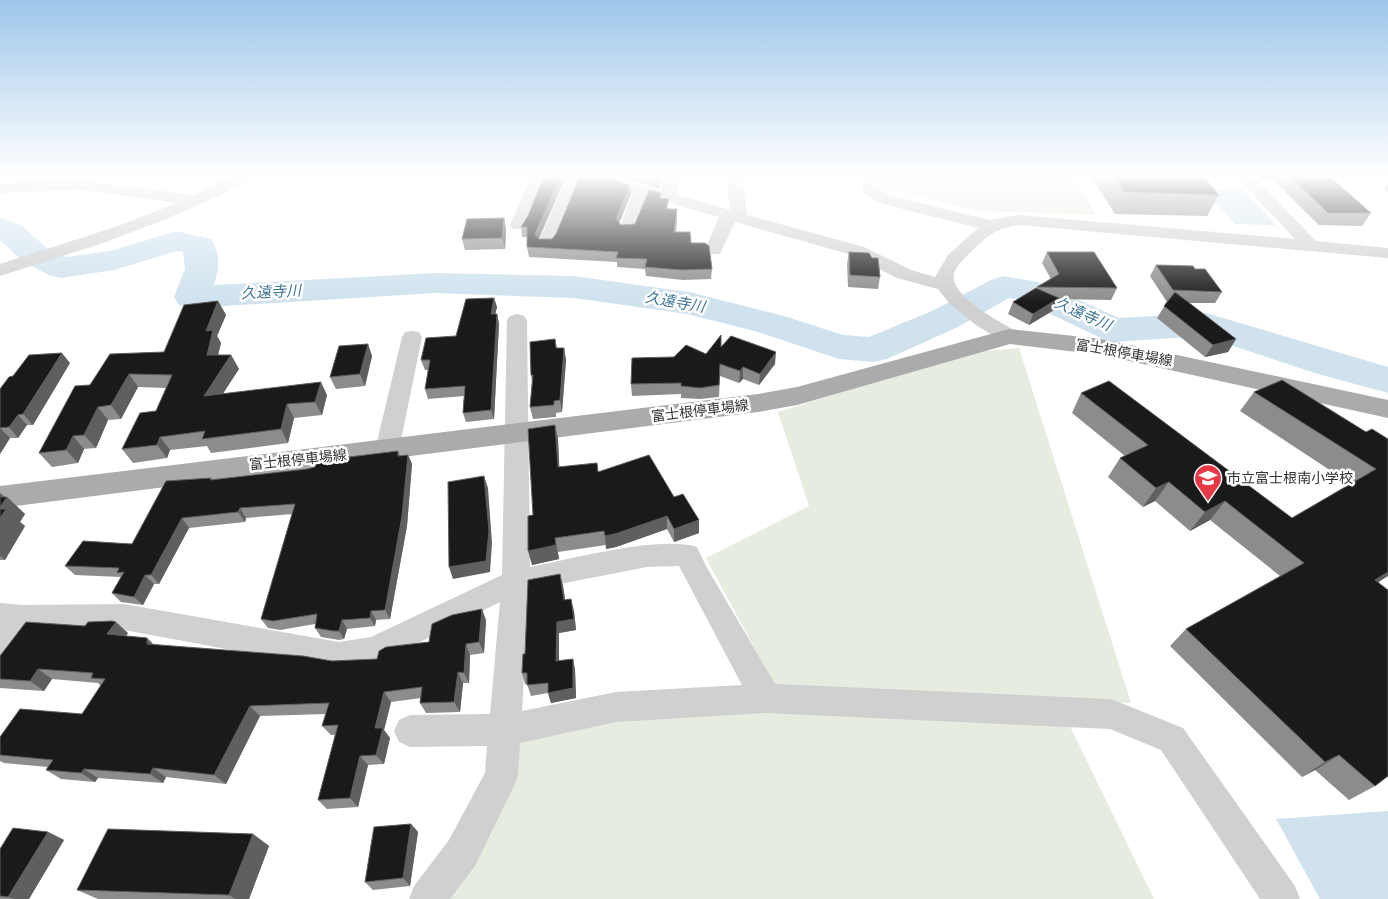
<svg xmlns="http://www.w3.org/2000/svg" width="1388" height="899" font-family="'Nunito Sans','Noto Sans JP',sans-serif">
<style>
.green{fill:#e6ecdf}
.water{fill:#cfe2ee}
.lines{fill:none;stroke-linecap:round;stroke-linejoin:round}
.river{fill:#cfe2ee;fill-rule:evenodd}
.minor{fill:#d0d0d0;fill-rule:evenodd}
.major{fill:#ababab;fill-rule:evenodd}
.wall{fill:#8c8c8c}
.shaded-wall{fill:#5f5f5f}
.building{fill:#1a1a1a;stroke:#5f5f5f}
.labels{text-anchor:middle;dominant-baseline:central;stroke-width:5;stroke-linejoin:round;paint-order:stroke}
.street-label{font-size:14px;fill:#333;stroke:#fff}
.poi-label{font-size:14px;fill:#333;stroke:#fff;text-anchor:start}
.water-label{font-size:15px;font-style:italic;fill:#3f7597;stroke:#fff}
</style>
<rect width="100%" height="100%" fill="#fff"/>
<path class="green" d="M878,176H1075L1096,215L977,211L876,185Z
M1019,348L1131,703L781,698L706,558L809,506L778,412L966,353Z
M616,707L1066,718L1154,899H431L518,723Z"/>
<path class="water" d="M1205,190H1243L1276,225L1235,224Z
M1388,811V899H1320L1276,819Z"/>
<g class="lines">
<path class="river" d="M0,218L21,225L47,248L66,257L110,251L176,231L211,239C221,254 219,269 214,285L435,273L574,276L689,292L784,316L843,335L869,337L932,311L991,280L1003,276L1038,282L1119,318L1206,313L1388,367V393L1318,374L1203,336L1114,342L1101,338L1019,299L1009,298L958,327L887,359L873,362L839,359L758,332L687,314L574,298L435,293L192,308L179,305L174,297L185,269L183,252L177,251L114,270L61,278L49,275L23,262L0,240Z"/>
<path class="minor" d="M232,176H252L221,195L161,221L100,244L0,276V264L118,226L177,203L81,190L0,193V183L81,180L194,195Z
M522,176H543L546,180L528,225L525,229H513L510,225L529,182Z
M567,176H583L556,243L553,247H541L538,243Z
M583,176H609L662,191L663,176H679L678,195L730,210L726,176H742L747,215L864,247L911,270L935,277L948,255L978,228L879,203L864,194L861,176H877L880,191L891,196L990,220L1019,215L1295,239L1236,176H1253L1316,241L1388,248V258L1019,225C999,227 987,236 973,250C967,256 956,265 954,274C949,296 1000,322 1016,331L1019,336L1016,341L1009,342L1002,341L976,325L950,304L938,289L897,278L852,255L735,222L720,254H708L705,250L719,217L648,197L634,233H622L619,229L633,193L585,179Z
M517,314L524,316L527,320L530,567C570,559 661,535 697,547L706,566L775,684L1111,699L1183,728L1295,886L1300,899H1260L1161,750L1110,729L766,713L616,722L520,743L518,776L513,788L475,866L450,899H409L414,886L449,840L485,773L487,746L410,747L399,742L394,731L399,720L410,715L490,714L500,602L384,660L339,670L124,630L31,631L10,660L0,663V603L24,605L124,604L339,642L371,637L502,575L507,320L510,316ZM679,566L742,685L616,692L522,711L529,590L647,567Z
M412,331L419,332L422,337L399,450L395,456L387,459L379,456L375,450L402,337L405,332Z"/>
<path class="major" d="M1009,329L1102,339L1388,400V418L1102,355L1010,344L797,405L758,412L0,508V486L758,394L797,387Z"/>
</g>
<path class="wall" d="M544,176H566L539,239H552L630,185L631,194L619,223L621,225L635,224L661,198L669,209H677V219L676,232L691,243L712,269L711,279L683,280L646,276L645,269L617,267V262L529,257L527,247V237H522L521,227L528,216Z
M617,176H661L660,189Z
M1091,176H1203L1219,195L1207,216L1115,214Z
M1259,176H1329L1371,213L1362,226L1319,225L1272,179H1261Z
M1388,184V192L1384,189Z
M504,218L506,230L505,249L465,250L462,239Z
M849,252L880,277L878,289L848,287L847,264Z
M1047,252L1117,288L1111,300L1058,299L1054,310L1029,325L1008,314L1013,302L1051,279L1042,263Z
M1156,265L1195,269L1222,292L1215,303H1188L1236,339L1228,352L1205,357L1157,318L1167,302L1150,276Z
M494,298L497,307L495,314H497L499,324L494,419L466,422L463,413L464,396L428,399L425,389L428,370H425L421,360L456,336Z
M218,301L226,315L217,336L221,343L218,355H231L239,369L223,393L327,395L322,415L294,418L288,443L211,453L207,446L170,450L167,458L133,463L122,449L156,411L166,388L138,387L121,419L108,420L96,448L84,449L78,463L52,467L39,453L90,385L164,352Z
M555,339L557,348H564L566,360L562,412L556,413V417L533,419L530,407L532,382L531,375Z
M368,344L372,356L365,386L336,389L330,377Z
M721,347L775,364L759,385L743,379L739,383L720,376L719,397L700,399L681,398V394L632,396L631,384L674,357L706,354Z
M70,363L33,425H27L18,438H10L0,454V389L13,376Z
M1254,392L1366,432L1388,439L1379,582L1375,786L1349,800L1315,770L1302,777L1170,646L1186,629L1280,576L1210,520L1190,531L1155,501L1143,507L1108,477L1120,458L1125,456L1072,413L1081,393L1292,518L1351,484L1240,411Z
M555,425L558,439L559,467L598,472L674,497L699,533L674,542L667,529L616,547L606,549V545L558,552L559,559L532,565L533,515Z
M398,451L401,456L408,455L412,464L407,526L390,619L376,620L375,626L347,629L344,639L339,640L321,637L315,628V624L280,630L268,628L261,619L292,514L246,518L245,522L189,528L159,584H154L143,605L121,602L112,593L121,577L75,575L65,566L132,544L211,478L212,480L307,469Z
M0,493L4,497H7L25,514L20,522L25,526L5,560H0Z
M560,574L565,600L574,611L576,630L559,633V661L575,669L576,698L551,703L548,693L531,696L527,684H525L522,673L525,654Z
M486,620L484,653L470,655L469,683H463L460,712L426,713L420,703L421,698L391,702L384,730L390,738L384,764L368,765L358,807L327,809L318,800L335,735H331L322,726L326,714L260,716L226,784L166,777L163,783L98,778L95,782L61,779L46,770L48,767L4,763L0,761V737L82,714L101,686L98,683L52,679L44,691L0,688V656L128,633L126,636L147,638L154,645L332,661L377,659L429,642Z
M411,824L418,832L410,886L373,890L365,882Z
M48,832L64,840L29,899H0V849Z
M253,834L269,846L249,899H98L77,890Z"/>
<path class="shaded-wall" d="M561,176H566L536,244L535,234Z
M630,185L631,194L617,228L616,219Z
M677,209V219L674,242V232Z
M504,218L506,230L505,249L502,238Z
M494,298L497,307L493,324L491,314Z
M1059,298L1054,310L1029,325L1033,314Z
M218,301L226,315L217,336L221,343L215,368L207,355L206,331Z
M497,314L499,324L494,419L491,410Z
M1236,339L1228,352L1205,357L1213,345Z
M368,344L372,356L365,386L360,374Z
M564,348L566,360L562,412L560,400Z
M776,352L775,364L759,385L760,374Z
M62,353L70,363L33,425L23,414Z
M231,355L239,369L213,409L204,396Z
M743,367V379L739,383L740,371Z
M129,374L138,387L121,419L111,405Z
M321,382L327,395L322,415L315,402Z
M287,404L294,418L288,443L281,429Z
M98,407L108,420L96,448L84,435Z
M18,415L27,425L18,438L9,427Z
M555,425L558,439L560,481L558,467Z
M0,428L10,438L0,454Z
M73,436L84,449L78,463L66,450Z
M160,437L170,450L167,458L157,445Z
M408,455L412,464L407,526L390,619L385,610Z
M484,476L488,488L492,543L490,572L453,579L449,567Z
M1169,482L1155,501L1143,507L1156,488Z
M0,493L6,498L7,497L25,514L20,522L25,526L5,560L0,556Z
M1225,501L1210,520L1190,531L1205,512Z
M240,508L246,518L245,522L238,512Z
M667,516V529L616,547L606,549L605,536Z
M182,518L189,528L159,584L151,575Z
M699,520V533L674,542V529Z
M555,538L559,559L532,565L528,551Z
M1388,572V576L1354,598L1375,580Z
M560,574L563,585L567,612L564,600Z
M145,575L154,584L143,605L134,597Z
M571,599L574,611L576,630L559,633V672L556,661L557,622Z
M482,609L486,620L484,653L479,642Z
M371,611L376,620L375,626L370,618Z
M342,620L347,629L344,639L339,631Z
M116,622L128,633L119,645L107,634Z
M147,638L158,649L147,644Z
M466,644L470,655L469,683L464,673Z
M573,659L575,669L576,698L551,703L548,693Z
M38,669L52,679L44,691L30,681Z
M458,672L463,683L460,712L454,702Z
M384,692L391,702L384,730L390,738L384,764L376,755L375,728Z
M250,706L260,716L226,784L214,775Z
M1339,755L1315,770L1302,777L1325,762Z
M360,756L368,765L358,807L350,798Z
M153,768L166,777L163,783L150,774Z
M84,769L98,778L95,782L81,773Z
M411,824L418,832L410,886L403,878Z
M48,832L64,840L29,899H14L8,897Z
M253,834L269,846L249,899H235L229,895Z"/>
<path class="building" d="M544,176H561L535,234L539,239H552L556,234L580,176H601L630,185L616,219L621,225L635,224L649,190L661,193L660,198L669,199L666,209H677L674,232H690L691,243H705L709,246L712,269L682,270L645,267L647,259L616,258L618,252L527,247V227H521L528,216Z
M649,176H660V179Z
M1114,176H1203L1219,195L1124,192Z
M1289,176H1329L1371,213H1328Z
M504,218L502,238L462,239L467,219Z
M849,252L869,253L872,258H878L880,277L850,275Z
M1047,252H1094L1117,288L1037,287L1059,274Z
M1156,265L1193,266L1195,269H1205L1222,292L1173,290Z
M1036,288L1059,298L1033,314L1013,302Z
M1175,292L1236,339L1213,345L1164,306Z
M494,298L491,314H497L491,410L463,413L465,386L425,389L430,360H421L426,338L456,336L466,299Z
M218,301L206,331L213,330L207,355H231L204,396L321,382L315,402L287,404L281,429L202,439L205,431L160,437L157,445L122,449L140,413L156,411L172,375L129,374L111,405L98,407L84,435L73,436L66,450L39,453L75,386L90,385L110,354L164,352L184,305Z
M721,335V347L731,336L776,352L760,374L743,367L740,371L720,364L719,385L700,388L681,386V383L631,384L632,358L674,357L686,345L706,354Z
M555,339L556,348H564L560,400L554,401V405L530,407L533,375H531L530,342Z
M368,344L360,374L330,377L339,346Z
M62,353L23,414L18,415L9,427L0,428V389L9,377L13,376L29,355Z
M1282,380L1366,432L1372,429L1388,439V572L1375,580L1388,590V776L1375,786L1339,755L1325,762L1186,629L1304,563L1225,501L1205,512L1169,482L1156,488L1120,458L1148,445L1081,393L1109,381L1292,518L1376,469L1254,392Z
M555,425L558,467L597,463L598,472L649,455L674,497L683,494L699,520L674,529L667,516L615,534L605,536L604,531L555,538L556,545L528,551V516L533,515L528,429Z
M398,451V456L408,455L402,516L385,610L371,611L370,618L342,620L339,631H333L315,628L317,614L273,621L261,619L295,504L240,508L238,512L182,518L151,575H145L134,597L112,593L124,572L117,573L119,568L65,566L83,541L132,544L166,481L211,478L210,480L307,469L315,467L316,461Z
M484,476L489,531L486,561L449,567L448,482Z
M0,497H7L0,507Z
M0,509H6L0,518Z
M560,574L564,600L571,599L574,619L557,622L556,661L573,659V688L548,693V683L527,685V673H522L523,654H525L528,580Z
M482,609L479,642L466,644L464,673L458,672L454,702L420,703L422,687L384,692L375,728H383L376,755L360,756L350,798L318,800L338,725L322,726L329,703L250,706L214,775L153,768L150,774L84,769L81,773L46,770L53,760L0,755V737L20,709L82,714L105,679L91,678L93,673L38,669L30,681L0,679V656L26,622L85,626L88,622L112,621L116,622L107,634L147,638V644L303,656L332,661L377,659L379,651L386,647L429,642L432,624L452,615Z
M411,824L403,878L365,882L374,827Z
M13,828L48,832L8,897L0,896V849Z
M108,829L253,834L229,895L77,890Z"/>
<linearGradient id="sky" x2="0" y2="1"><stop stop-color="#9ec6ea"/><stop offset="0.58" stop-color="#fff"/><stop offset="1" stop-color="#fff" stop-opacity="0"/></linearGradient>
<rect width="1388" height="302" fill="url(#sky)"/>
<defs>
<g id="school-pin" transform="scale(1.4375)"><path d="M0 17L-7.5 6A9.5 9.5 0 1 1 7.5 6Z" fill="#e63946" stroke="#fff"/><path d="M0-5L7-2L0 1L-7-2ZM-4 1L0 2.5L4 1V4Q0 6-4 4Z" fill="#fff"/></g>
</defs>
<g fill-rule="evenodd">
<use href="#school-pin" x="1208" y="478"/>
</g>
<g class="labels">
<g class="street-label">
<text transform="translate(1124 353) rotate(10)">富士根停車場線</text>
<text transform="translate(700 411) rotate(-7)">富士根停車場線</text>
<text transform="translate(298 460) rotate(-6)">富士根停車場線</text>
</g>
<g class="poi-label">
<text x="1227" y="478">市立富士根南小学校</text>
</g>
<g class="water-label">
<text transform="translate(271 292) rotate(-3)">久遠寺川</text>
<text transform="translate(675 302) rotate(10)">久遠寺川</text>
<text transform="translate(1083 314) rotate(24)">久遠寺川</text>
</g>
</g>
</svg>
